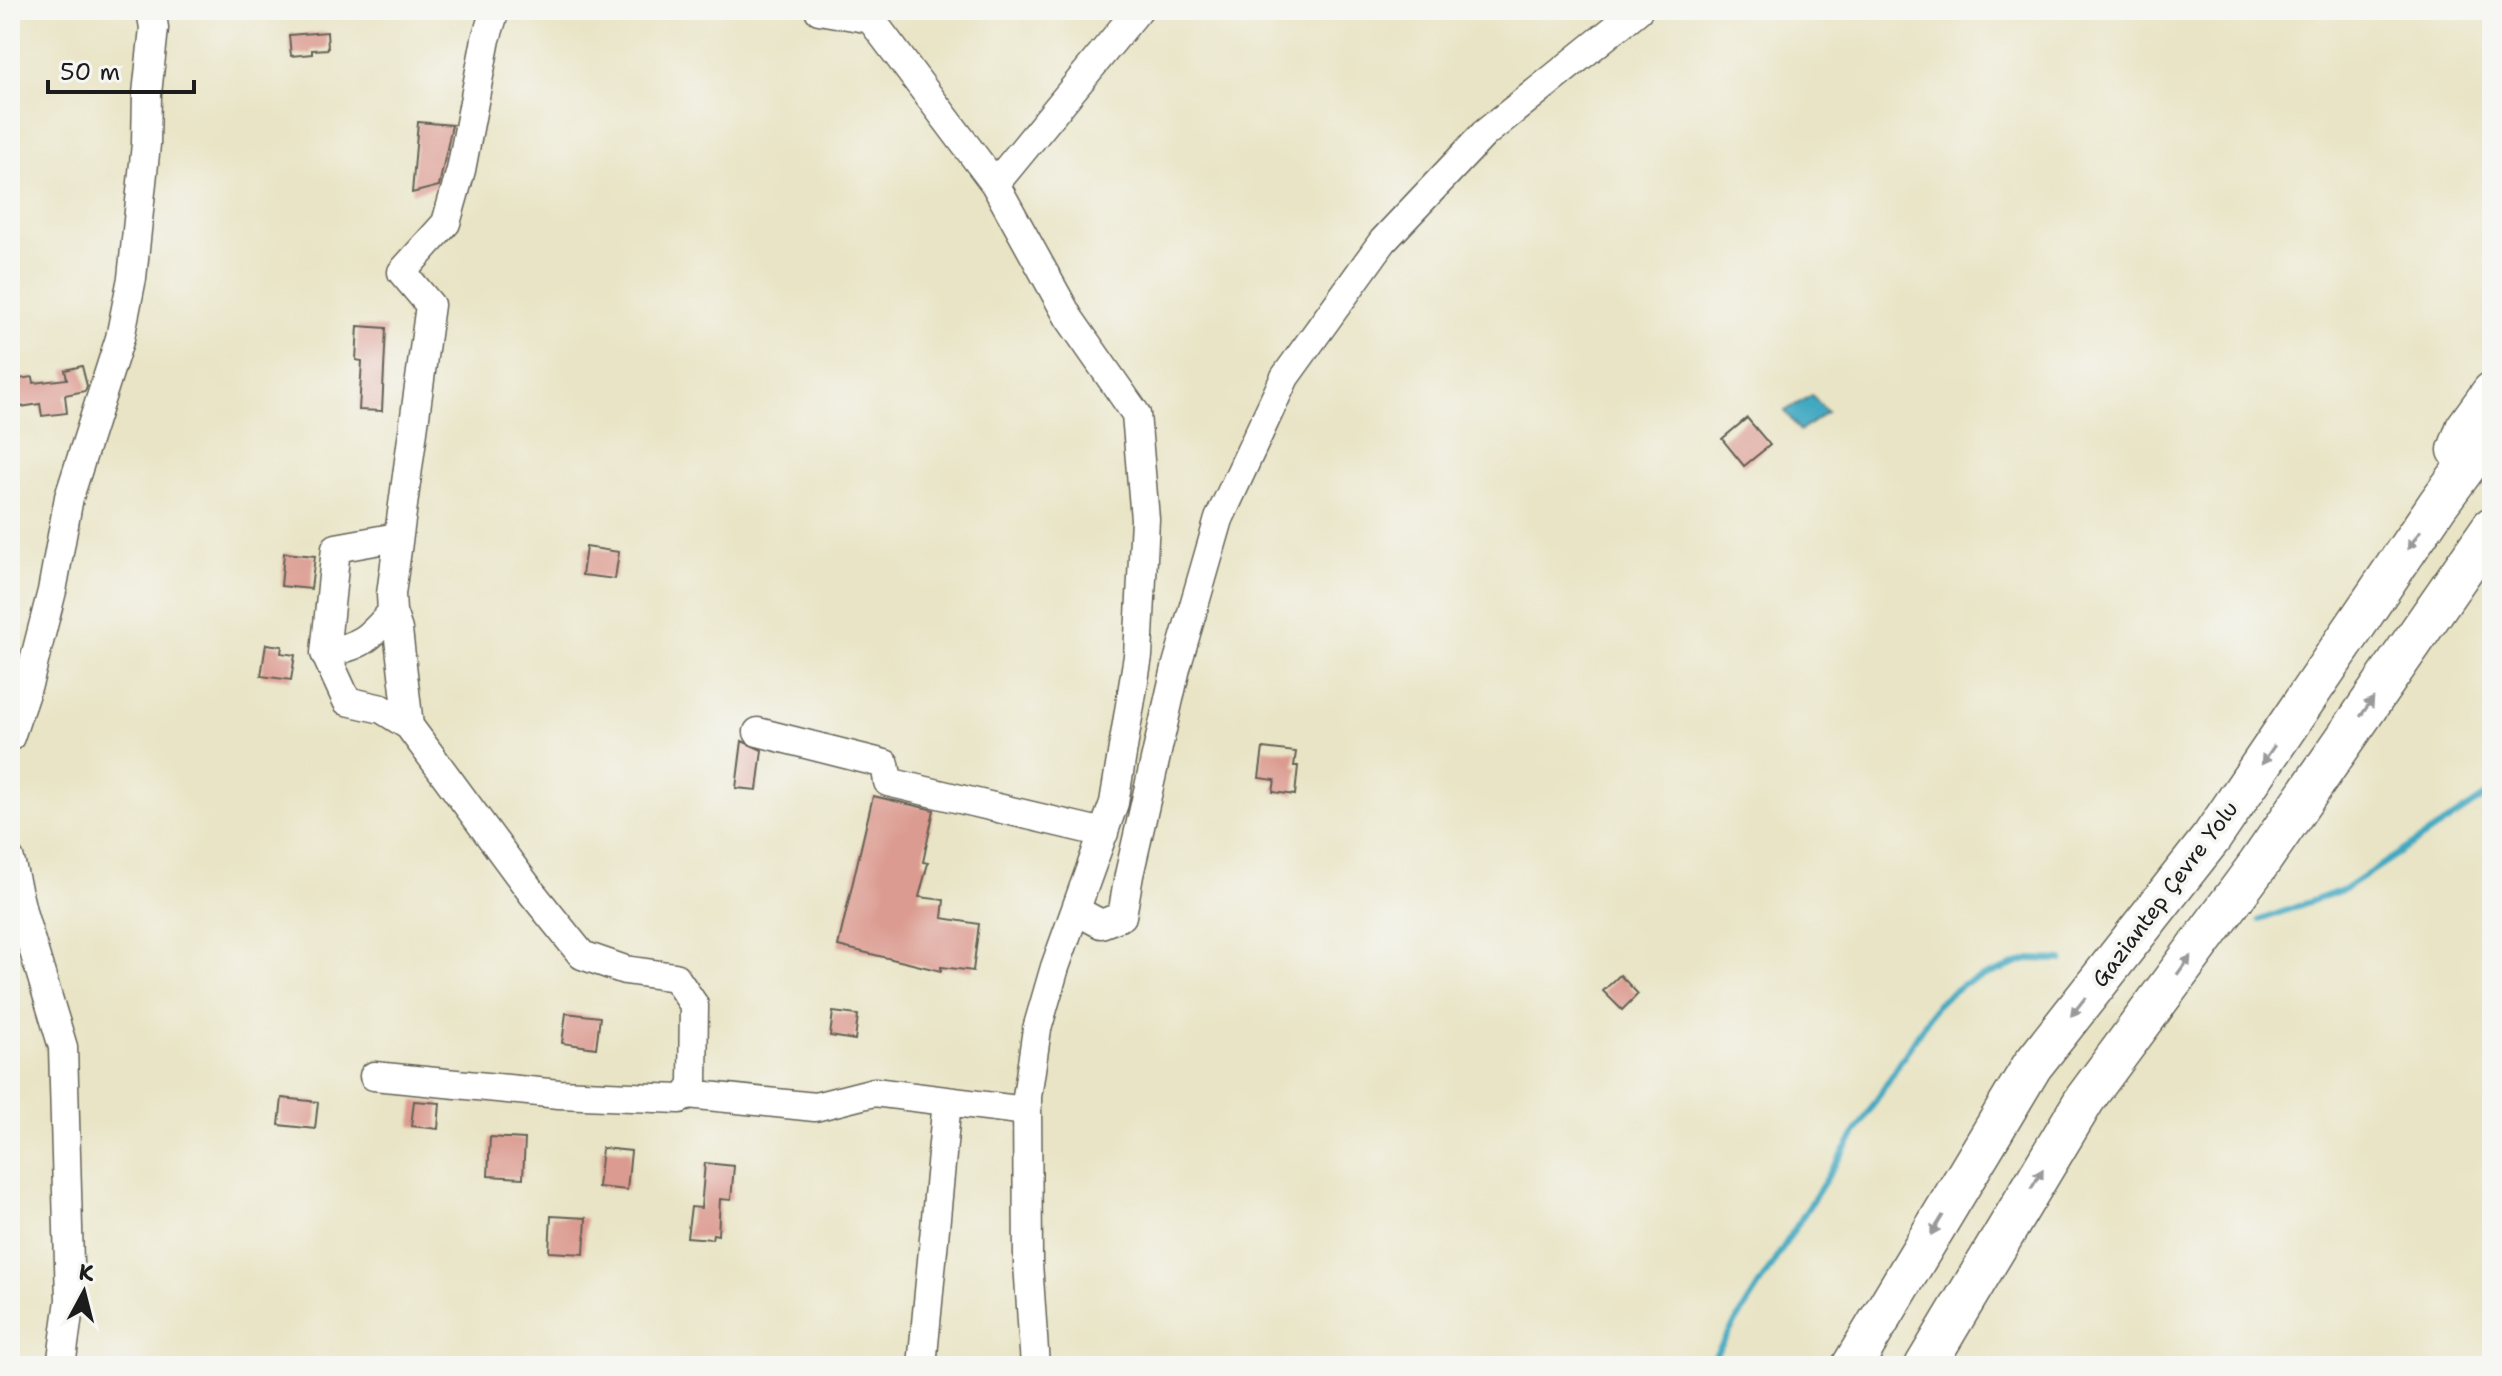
<svg xmlns="http://www.w3.org/2000/svg" width="2502" height="1376" font-family="'Shantell Sans',sans-serif">
<style>
.water{fill:#41a8c1;stroke:#2e626e;stroke-width:2}
.lines{fill:none;stroke-linecap:round;stroke-linejoin:round}
.stream{stroke:#41a8c1;stroke-width:6}
.building{fill:#dc9b91}
.minor-casing{stroke:#646257;stroke-width:31}
.highway-casing{stroke:#646257;stroke-width:43}
.minor{stroke:#fff;stroke-width:28}
.highway{stroke:#fff;stroke-width:40}
.oneway{fill:#999}
.labels{text-anchor:middle;dominant-baseline:central;stroke-width:8;stroke-linejoin:round;paint-order:stroke}
.street-label{font-size:22px;fill:#1c1c1c;stroke:#f6f6f2}
</style>
<rect width="100%" height="100%" fill="#f6f6f2"/>
<filter id="ink" filterUnits="userSpaceOnUse"><feTurbulence type="fractalNoise" baseFrequency=".0125" numOctaves="2"/><feDisplacementMap in="SourceGraphic" scale="16" xChannelSelector="R" yChannelSelector="G"/><feConvolveMatrix kernelMatrix="1 2 1 2 8 2 1 2 1" color-interpolation-filters="sRGB"/></filter>
<filter id="wash" filterUnits="userSpaceOnUse"><feTurbulence type="fractalNoise" baseFrequency=".006" numOctaves="4" result="noise"/><feDisplacementMap in="SourceGraphic" scale="32" xChannelSelector="R" yChannelSelector="G"/><feGaussianBlur stdDeviation="1.8" result="paint"/><feColorMatrix in="noise" values="0 0 0 0 0 0 0 0 0 0 0 0 0 0 0 0 0 1.4 0 .05"/><feComposite in="paint" operator="in"/></filter>
<g filter="url(#wash)">
<rect width="100%" height="100%" fill="#e9e4c5"/>
<path class="water" d="M1812,395L1827,412L1800,431L1785,411Z"/>
<g class="lines">
<path class="stream" d="M2260,920L2345,889L2492,792
M1708,1366L1937,1004L1963,984L2030,959L2062,960"/>
</g>
<g id="blocks">
<path class="building" d="M327,32L328,49L312,50V54L291,56L289,35Z
M418,122L452,125L439,186L412,193Z
M358,326L386,328L382,411L359,410L362,361L356,360Z
M82,366L87,386L85,391L65,395L67,413L42,416L40,404L20,407L17,379L33,377L34,383L67,379L65,370Z
M1747,418L1770,445L1744,466L1722,439Z
M586,547L619,552L615,579L582,575Z
M284,553L315,556L311,589L281,586Z
M266,644L282,646L281,653L295,655L291,680L261,676Z
M742,741L762,750L757,790L736,788Z
M1263,748L1296,752L1294,766H1298L1295,795L1273,792L1275,780L1259,778Z
M873,796L934,810L923,862L928,863L919,897L944,900L942,918L979,924L973,971L941,967V971L838,946Z
M1620,975L1638,994L1622,1010L1603,991Z
M833,1012L858,1015L855,1040L830,1036Z
M566,1013L600,1017L596,1048L562,1043Z
M282,1098L318,1102L315,1129L279,1125Z
M414,1101L440,1103L438,1129L411,1126Z
M490,1137L525,1139L523,1178L488,1176Z
M602,1148L631,1151L627,1190L598,1187Z
M705,1163L734,1166L731,1200L720,1199L718,1235L713,1234L712,1239L687,1237L691,1207L701,1208Z
M551,1216L586,1218L584,1254L549,1252Z"/>
</g>
</g>
<g filter="url(#ink)">
<use href="#blocks" fill-opacity="0" stroke="#646257" stroke-width="2"/>
<g class="lines">
<g class="minor-casing">
<path id="minor" d="M819,10L871,19
M864,10L995,184L1069,318L1136,414L1145,519L1138,656L1114,803L1055,967L1037,1029L1027,1097L1028,1263L1035,1366
M995,184L1138,10
M397,537L336,548L325,653L347,701L382,709L409,726L398,630L392,612L391,594L430,305L402,272L446,223L461,170L486,39L495,10
M325,653C361,646 368,640 392,612
M409,726L532,893L582,955L625,970L675,977L694,1005L693,1083L688,1094
M758,732L885,764L888,782L1104,833
M10,737L29,681L52,591L69,497L120,338L132,278L146,144L147,94L154,28L151,10
M10,860L23,915L63,1047L70,1300L61,1366
M1077,911L1101,924L1122,916L1129,875L1176,668L1219,519L1285,377L1383,241L1484,134L1638,10
M374,1076L559,1094L680,1099L688,1094L815,1107L874,1092L1027,1111
M922,1366L947,1101"/>
</g>
<g class="highway-casing">
<path id="highway" d="M2458,450L2466,428L2492,392
M1852,1366L2032,1066L2212,837L2438,504L2492,431
M1925,1366L2085,1099L2258,865L2492,527"/>
</g>
<use href="#minor" class="minor"/>
<use href="#highway" class="highway"/>
</g>
<defs><path id="oneway-solid" d="M-6-.8H1V-3.2L6.5 0L1 3.2V.8H-6Z" transform="scale(2)"/></defs>
<g class="oneway">
<use href="#oneway-solid" transform="translate(2414 540) rotate(124)"/>
<use href="#oneway-solid" transform="translate(2367 707) rotate(-55)"/>
<use href="#oneway-solid" transform="translate(2268 755) rotate(124)"/>
<use href="#oneway-solid" transform="translate(2184 965) rotate(-54)"/>
<use href="#oneway-solid" transform="translate(2078 1007) rotate(128)"/>
<use href="#oneway-solid" transform="translate(2037 1179) rotate(-59)"/>
<use href="#oneway-solid" transform="translate(1937 1225) rotate(121)"/>
</g>
</g>
<g class="labels">
<g class="street-label">
<text transform="translate(2165 894) rotate(-53)">Gaziantep Çevre Yolu</text>
</g>
</g>
<rect width="2502" height="1376" fill="none" stroke="#f6f6f2" stroke-width="40"/>
<g transform="translate(84 1292) rotate(7)" stroke="#f6f6f2" stroke-width="6" paint-order="stroke">
<path d="M0-6L14 30L0 20L-14 30Z" fill="#1c1c1c"/>
<text y="-12" font-size="22" font-weight="bold" text-anchor="middle" fill="#1c1c1c">K</text>
</g>
<path d="M48 80v12h146v-12" fill="none" stroke="#1c1c1c" stroke-width="4"/>
<text x="60" y="80" font-size="24" fill="#1c1c1c" stroke="#f6f6f2" stroke-width="6" paint-order="stroke">50 m</text>
</svg>
